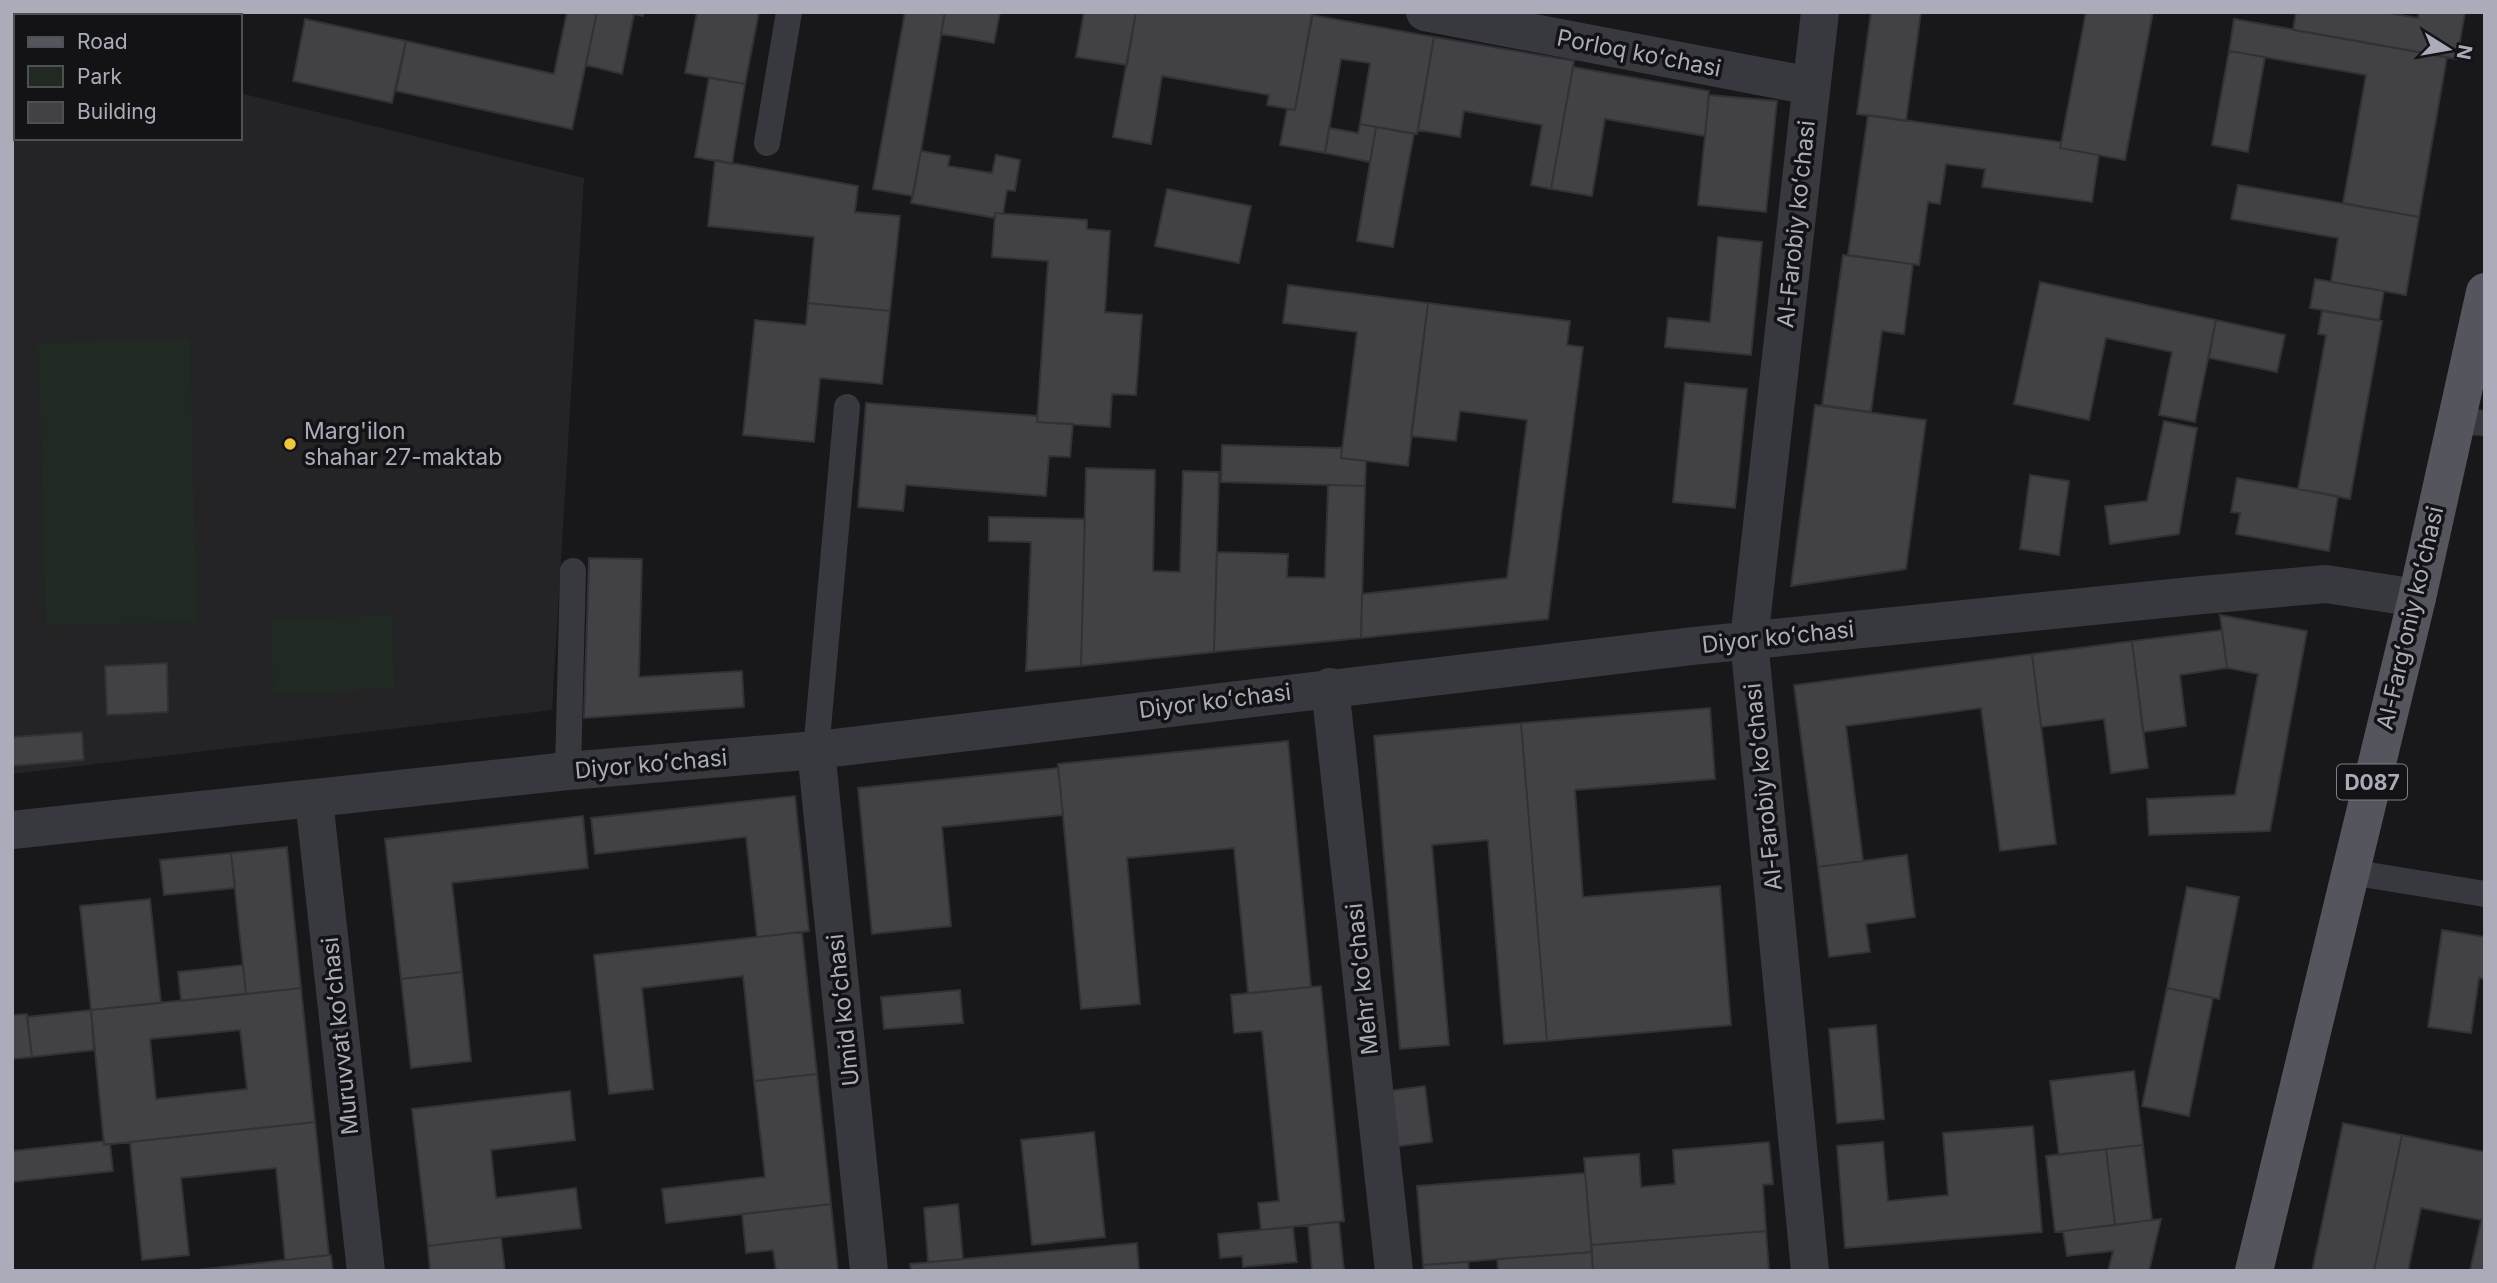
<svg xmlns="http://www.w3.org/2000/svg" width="2497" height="1283" font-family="Inter,sans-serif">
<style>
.built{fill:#242326}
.green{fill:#212923}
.building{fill:#424246;stroke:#323135;stroke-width:2;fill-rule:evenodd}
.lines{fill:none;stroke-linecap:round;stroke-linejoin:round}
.service{stroke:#38393e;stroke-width:26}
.minor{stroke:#38393e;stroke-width:38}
.primary{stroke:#55555d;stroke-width:38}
.poi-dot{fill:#edc83c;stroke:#131214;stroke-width:2.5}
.labels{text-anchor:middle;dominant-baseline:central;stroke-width:7;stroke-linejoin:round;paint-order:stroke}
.shield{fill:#131214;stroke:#7d7e88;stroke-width:2}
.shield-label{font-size:21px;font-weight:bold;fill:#aaadb9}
.street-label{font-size:23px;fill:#aaadb9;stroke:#131214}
.poi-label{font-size:23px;fill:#aaadb9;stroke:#131214;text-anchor:start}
</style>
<rect width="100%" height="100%" fill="#181719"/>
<path class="built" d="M12,37L16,38V138H240V93L584,178L552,710L12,774Z"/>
<path class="green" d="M190,339L197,622L46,626L38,343Z
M392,615L395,689L273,693L271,619Z"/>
<path class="building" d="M567,12H597L572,129L396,91L406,41L554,74Z
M597,12H643V16L634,14L622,74L586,65Z
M697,12H759L745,84L685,73Z
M905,12H945L913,196L873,189Z
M945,12H1000L994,43L941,34Z
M1084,12H1136L1127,65L1076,57Z
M1136,12H1313L1295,110L1267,105L1269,95L1162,76L1151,144L1113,137Z
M1871,12H1921L1906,121L1857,114Z
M2086,12H2153L2125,160L2060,148Z
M2296,12H2383L2418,18L2419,12H2465L2457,59L2293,30Z
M1312,15L1434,37L1417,134L1360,124L1370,63L1341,59L1325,153L1280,145L1287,109L1295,110Z
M305,19L406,41L392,103L293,81Z
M2234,19L2447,57L2419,217L2343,203L2366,75L2229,51Z
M1434,37L1574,61L1551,189L1531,185L1542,125L1464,111L1460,137L1418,130Z
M2229,51L2265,57L2248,152L2212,145Z
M1573,67L1709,91L1705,136L1605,119L1592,196L1551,189Z
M709,78L745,84L732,164L695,157Z
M1709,95L1777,101L1766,212L1698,205Z
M1868,115L2061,142L2060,148L2099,155L2092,202L1982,187L1985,169L1946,164L1940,204L1928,202L1919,265L1848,255Z
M1360,124L1376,127L1370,162L1325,153L1329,128L1358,133Z
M1376,127L1414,134L1393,247L1357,241Z
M921,151L950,156L948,166L992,173L996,155L1020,160L1015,191L1007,190L1003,214L995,213V218L911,203Z
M715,160L858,186L855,212L900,216L890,311L808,303L814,237L708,226Z
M2238,185L2419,217L2406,295L2331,282L2338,238L2231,219Z
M1167,189L1251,206L1239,263L1155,246Z
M995,213L1087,220V229L1110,231L1105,312L1142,315L1136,395L1112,394L1110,427L1037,422L1048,261L992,257Z
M1718,237L1762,242L1751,355L1665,347L1668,318L1710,322Z
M1843,255L1913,264L1904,334L1882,331L1871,412L1822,405Z
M2315,279L2384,291L2379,320L2310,308Z
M2040,282L2216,320L2195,422L2159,415L2172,352L2106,338L2089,420L2014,404Z
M1288,285L1428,303L1408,466L1341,458L1357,332L1283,323Z
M808,303L890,311L882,384L820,378L814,442L743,435L755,320L806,325Z
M1428,303L1570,321L1567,345L1583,347L1548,619L1361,638L1362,594L1507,578L1527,420L1460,411L1456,441L1411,436Z
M2322,311L2382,321L2350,499L2298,489L2326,335L2318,334Z
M2216,320L2285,335L2277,372L2209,358Z
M1685,383L1747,389L1735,508L1673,502Z
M866,403L1038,416L1037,422L1073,424L1070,457L1049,456L1046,496L906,485L903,511L858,507Z
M1815,405L1926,420L1906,569L1791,586Z
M2164,421L2197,428L2179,534L2110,544L2105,506L2147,501Z
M1222,445L1342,448L1341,458L1366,461L1365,486L1221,482Z
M1086,468L1155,470L1153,571L1180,572L1183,471L1219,472L1214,652L1081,666Z
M2030,475L2069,481L2059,555L2020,549Z
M2237,478L2338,496L2329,551L2236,534L2240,513L2231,512Z
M1328,485L1365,486L1361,638L1214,652L1217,552L1288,554L1287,577L1325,578Z
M989,517L1085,519L1081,666L1026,671L1031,542L989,541Z
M589,558L642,559L639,677L742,671L744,707L584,718Z
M2220,615L2307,631L2270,831L2149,835L2147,799L2235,795L2258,674L2227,668Z
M2222,630L2227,668L2180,675L2186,726L2143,732L2132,641Z
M2132,641L2148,768L2111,773L2104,719L2041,727L2032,654Z
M2032,654L2056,844L2000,851L1981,708L1846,726L1863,861L1818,867L1794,685Z
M167,663L168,712L107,715L105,666Z
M1710,708L1715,779L1575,790L1583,897L1720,886L1731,1025L1547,1041L1521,723Z
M1521,723L1547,1041L1504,1044L1488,840L1432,845L1449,1045L1400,1049L1374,736Z
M82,732L84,760L12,766V737Z
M1288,741L1311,987L1248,993L1234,848L1127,858L1140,1004L1081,1009L1058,764Z
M1058,768L1063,815L942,827L951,926L872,934L858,788Z
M795,796L809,931L757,937L746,837L595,854L591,818Z
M583,816L588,868L452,883L462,972L401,979L385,839Z
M287,847L301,988L246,994L231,853Z
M231,853L235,888L164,895L160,860Z
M1907,855L1915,917L1866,924L1870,952L1829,957L1818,867Z
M2187,887L2239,897L2219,999L2167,988Z
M150,899L161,1003L91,1010L80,906Z
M2442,930L2485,937V979L2479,978L2471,1033L2428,1027Z
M802,932L817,1074L754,1081L743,976L642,988L653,1089L609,1094L594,955Z
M243,965L246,994L181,1001L178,972Z
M462,972L471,1061L411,1068L401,979Z
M1321,986L1344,1221L1261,1230L1258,1203L1279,1201L1262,1031L1234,1033L1231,995Z
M301,988L315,1122L104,1145L91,1010ZM240,1030L247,1089L156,1099L150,1039Z
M2167,988L2213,998L2189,1116L2142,1106Z
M960,990L963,1023L884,1029L881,997Z
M91,1010L94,1050L32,1057L27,1017Z
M27,1014L32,1057L12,1059V1015Z
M1876,1025L1884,1119L1837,1123L1829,1029Z
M2134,1071L2143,1145L2059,1155L2050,1081Z
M817,1074L831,1204L666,1223L662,1189L765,1177L754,1081Z
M1425,1086L1432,1142L1394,1147L1387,1091Z
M570,1091L575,1140L491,1150L496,1198L576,1188L581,1228L428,1246L412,1109Z
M315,1122L329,1255L285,1260L276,1168L181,1178L189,1255L142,1260L130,1142Z
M2343,1123L2402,1135L2374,1271H2312Z
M2033,1126L2042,1232L1845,1248L1837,1146L1883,1142L1888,1201L1948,1195L1943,1133Z
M1094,1132L1105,1237L1032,1245L1021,1140Z
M2402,1135L2485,1152V1271H2470L2481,1220L2421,1208L2408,1271H2374Z
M104,1141V1145L110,1144L113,1171L12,1182V1151Z
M1769,1142L1773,1184L1763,1185L1766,1231L1591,1245L1584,1158L1639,1154L1641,1187L1675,1184L1673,1150Z
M2143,1145L2152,1220L2115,1225L2106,1149Z
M2106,1149L2115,1225L2055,1232L2046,1156Z
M1585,1173L1592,1252L1423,1265L1417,1186Z
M831,1204L838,1271H776L773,1250L746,1253L742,1214Z
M958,1204L963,1259L928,1262L924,1208Z
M2161,1219L2149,1271H2108L2113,1251L2067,1256L2063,1231Z
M1339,1222L1344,1271H1312L1308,1225Z
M1293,1227L1297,1262L1243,1267L1242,1256L1220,1258L1218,1234Z
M1766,1231L1769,1271H1593L1591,1245Z
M501,1237L505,1271H430L428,1246Z
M1137,1243L1139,1271H911L910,1264Z
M1592,1252L1593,1271H1498L1497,1259Z
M331,1255L333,1271H187L285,1260Z
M1468,1262L1469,1271H1424L1423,1265Z"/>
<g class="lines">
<path class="service" d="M767,143L789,12
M2455,421L2485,423
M816,750L847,407
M568,771L573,571
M2350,872L2485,894"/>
<path class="minor" d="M1425,12L1811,86
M1330,687L1394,1271
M816,750L869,1271
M314,800L366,1271
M12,830L568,771L816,750L1693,646L2202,595L2326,584L2417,598
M1810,1271L1749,640L1820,12"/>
<path class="primary" d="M2254,1271L2417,598L2485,292"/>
</g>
<circle class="poi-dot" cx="290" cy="444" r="7"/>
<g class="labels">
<rect class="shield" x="2337" y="764.5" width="70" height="35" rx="5"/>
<g class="shield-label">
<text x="2372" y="782">D087</text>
</g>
<g class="street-label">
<text transform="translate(1639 53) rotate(11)">Porloq koʻchasi</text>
<text transform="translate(1796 224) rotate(-84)">Al-Farobiy koʻchasi</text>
<text transform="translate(2410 618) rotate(-77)">Al-Fargʻoniy koʻchasi</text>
<text transform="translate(1778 637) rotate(-6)">Diyor koʻchasi</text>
<text transform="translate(1215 701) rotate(-7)">Diyor koʻchasi</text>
<text transform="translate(651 764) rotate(-5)">Diyor koʻchasi</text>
<text transform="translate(1763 787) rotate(-96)">Al-Farobiy koʻchasi</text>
<text transform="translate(1362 979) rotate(-96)">Mehr koʻchasi</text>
<text transform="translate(843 1010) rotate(-96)">Umid koʻchasi</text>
<text transform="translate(340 1036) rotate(-96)">Muruvvat koʻchasi</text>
</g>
<g class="poi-label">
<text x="304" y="431">Marg'ilon<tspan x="304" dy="26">shahar 27-maktab</tspan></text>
</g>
</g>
<rect width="2497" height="1283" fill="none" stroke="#aaadb9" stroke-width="28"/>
<rect x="14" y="14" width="228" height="126" fill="#131214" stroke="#4f5056" stroke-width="2"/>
<rect x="28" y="37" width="35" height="10" fill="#55555d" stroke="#4f5056" stroke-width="2"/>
<text x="77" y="49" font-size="21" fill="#aaadb9">Road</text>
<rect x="28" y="66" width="35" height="21" fill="#212923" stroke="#4f5056" stroke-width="2"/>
<text x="77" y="84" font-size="21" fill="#aaadb9">Park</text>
<rect x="28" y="102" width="35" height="21" fill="#424246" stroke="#4f5056" stroke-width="2"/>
<text x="77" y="119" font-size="21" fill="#aaadb9">Building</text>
<g transform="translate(2448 49) rotate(101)" stroke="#131214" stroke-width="5" paint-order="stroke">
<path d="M0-5L12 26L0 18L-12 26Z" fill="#aaadb9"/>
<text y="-10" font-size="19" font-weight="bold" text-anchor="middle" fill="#aaadb9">N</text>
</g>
</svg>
